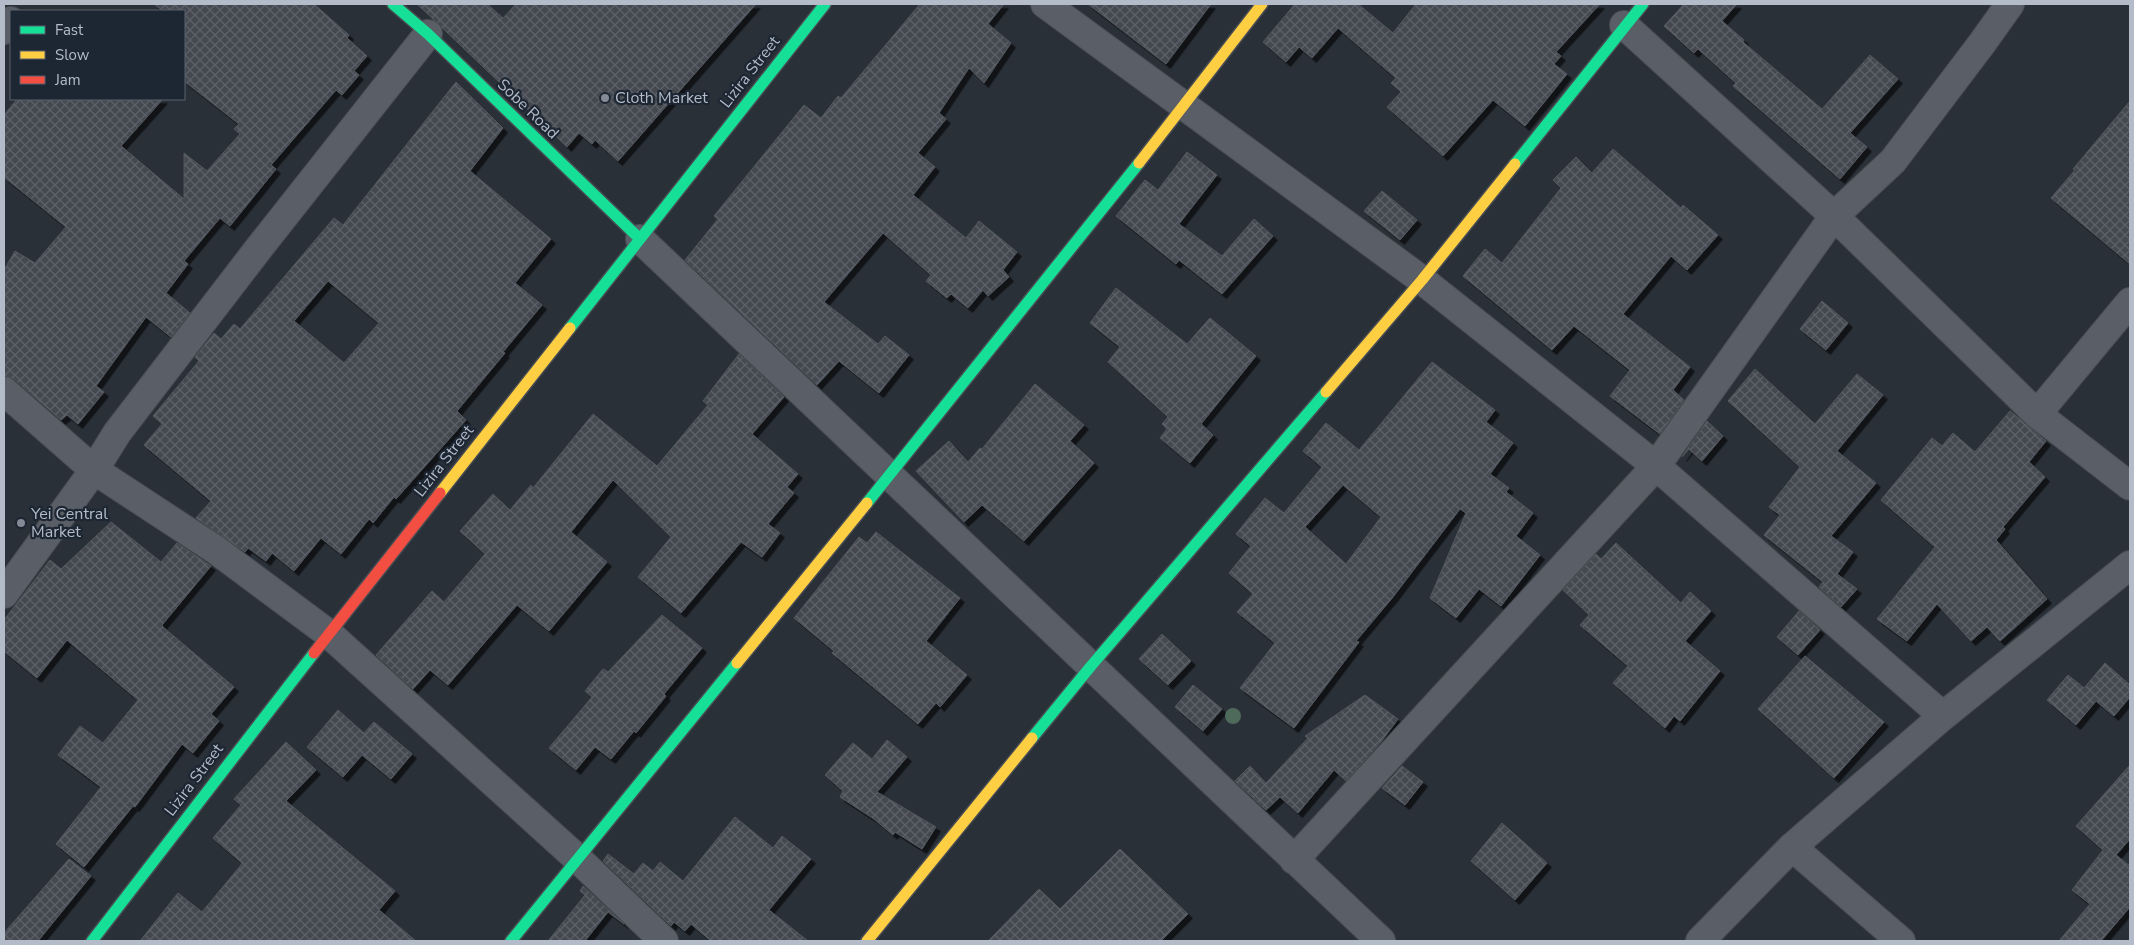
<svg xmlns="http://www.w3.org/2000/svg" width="2134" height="945" font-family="'Nunito Sans',sans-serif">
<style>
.building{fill:url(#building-cross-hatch);stroke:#52575f;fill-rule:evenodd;filter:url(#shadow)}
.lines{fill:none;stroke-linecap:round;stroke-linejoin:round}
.street-casing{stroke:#484c53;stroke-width:30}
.fast-casing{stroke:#484c53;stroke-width:14}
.slow-casing{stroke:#484c53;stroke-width:14}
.jam-casing{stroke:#484c53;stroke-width:14}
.street{stroke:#5a5e66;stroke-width:28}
.fast{stroke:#16e098;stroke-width:11}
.slow{stroke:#ffcf43;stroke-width:11}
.jam{stroke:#f24e42;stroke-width:11}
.tree{fill:#4e6a5a}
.poi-dot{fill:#848b96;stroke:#1d2633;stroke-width:2}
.labels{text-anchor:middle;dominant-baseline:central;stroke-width:4.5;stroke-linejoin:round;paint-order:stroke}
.street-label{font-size:16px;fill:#b4bcc9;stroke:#1d2633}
.poi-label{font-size:16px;fill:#b4bcc9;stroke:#1d2633;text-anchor:start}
</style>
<defs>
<pattern id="building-cross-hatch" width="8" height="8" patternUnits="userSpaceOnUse" patternTransform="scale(1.25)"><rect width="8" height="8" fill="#444950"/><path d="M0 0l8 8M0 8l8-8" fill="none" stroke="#5d6168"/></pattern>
<filter id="shadow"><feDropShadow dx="4.5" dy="4.5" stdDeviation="0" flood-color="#0009"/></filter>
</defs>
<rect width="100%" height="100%" fill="#2a3038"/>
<path class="building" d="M154,4H314L349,35L347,38L367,56L354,71L359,75L342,95L336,90L271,165L276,169L230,226L220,218L184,261L188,264L166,293L190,313L171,337L146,317L96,386L104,392L78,424L67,415L61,420L14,379L4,376V270L15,251L35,263L66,227L4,177V115L17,99H163L121,146L184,199V153L207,171L240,134L234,129L239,124L184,81V11H163Z
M417,4H487L503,18L516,4H756L618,161L595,140L592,144L579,133L567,147Z
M920,4H1004L988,24L1011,43L984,83L969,68L939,113L946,119L918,153L935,167L913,195L966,238L979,221L1017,252L1003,270L1009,277L988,296L983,290L968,308L951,294L947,298L926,281L931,275L883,233L824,302L878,344L885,336L909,355L879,393L839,361L817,385L685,260L718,219L714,216L804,105L821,118L838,96L841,98Z
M1088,4H1211L1166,64Z
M1295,4H1358L1393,33L1416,4H1600L1556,52L1561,56L1554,64L1567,74L1525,126L1493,100L1443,156L1387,107L1401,92L1391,83L1396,78L1338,28L1312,58L1299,47L1286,62L1263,42Z
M1684,4H1737L1722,21L1744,40L1743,42L1822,109L1870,55L1898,79L1850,133L1867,147L1840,179L1733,86L1736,83L1698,49L1694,53L1664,26Z
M456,82L503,128L470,171L551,239L515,283L542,305L503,352L505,353L457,411L466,420L396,499L394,497L373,523L369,519L341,554L321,538L294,571L272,553L266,561L248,548L245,552L196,518L211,501L144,445L162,424L153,416L199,361L195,357L214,333L221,339L234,324L240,329L334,218L343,225ZM328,281L379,323L344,363L294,321Z
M2130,101V264L2051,198L2075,170L2073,169Z
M1613,149L1681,208L1683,205L1718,235L1687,270L1671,256L1623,314L1690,367L1673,390L1684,400L1660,434L1610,396L1630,370L1574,326L1552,350L1463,276L1485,249L1502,263L1561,188L1553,180L1576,157L1592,173Z
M1187,152L1217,175L1179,224L1222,256L1254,219L1273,236L1222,294L1179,260L1176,264L1116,216L1145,180L1158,190Z
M1382,191L1417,220L1400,240L1364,211Z
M1116,288L1187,344L1210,318L1256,356L1201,424L1213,435L1190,463L1160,438L1167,429L1162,424L1168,417L1108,362L1120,347L1090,323Z
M1822,301L1848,323L1826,350L1800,329Z
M739,354L784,397L752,434L798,474L787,487L794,493L768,524L780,533L762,557L741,542L681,613L638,577L671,537L613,480L571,532L607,562L549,631L517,605L448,685L430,670L413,689L376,655L432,591L444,602L485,554L460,531L493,494L510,510L531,485L533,488L593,414L657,466L708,405L703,401Z
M1432,362L1495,410L1486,422L1513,443L1490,474L1509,488L1506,492L1533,513L1516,536L1540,555L1501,606L1479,589L1456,618L1430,598L1466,513L1460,509L1393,597L1356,641L1359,642L1294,728L1240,688L1275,643L1237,612L1253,594L1229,573L1251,546L1236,534L1265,498L1284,513L1322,467L1303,451L1326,423L1359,450ZM1343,485L1381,517L1346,564L1305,527Z
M1755,369L1815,424L1857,374L1883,395L1837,451L1876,483L1831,536L1853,552L1837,574L1857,589L1841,607L1819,587L1823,582L1764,535L1780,515L1769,507L1800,467L1728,401Z
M1035,384L1084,425L1070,441L1094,463L1024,541L982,505L964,522L916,471L949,441L968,462L980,448L982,449Z
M2010,411L2046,441L2029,462L2045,477L2003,527L2005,529L1996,540L2047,599L2000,641L1987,627L1971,641L1937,604L1907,641L1877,619L1935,547L1881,500L1932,438L1942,446L1953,433L1975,452Z
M1707,421L1723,436L1702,461L1689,449L1682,457Z
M111,522L161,562L177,543L211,566L162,625L163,627L234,687L211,714L219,721L193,753L182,744L135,807L133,806L84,867L56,844L101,787L58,755L80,726L103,743L138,700L67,640L37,678L4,651V620L50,560L61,569Z
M876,532L960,598L926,641L967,675L940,707L936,703L918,724L832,653L834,651L794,618L859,537L867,543Z
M1616,543L1681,603L1690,592L1711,611L1685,641L1720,671L1680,721L1674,716L1665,728L1613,683L1628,666L1580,625L1589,615L1563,590L1596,554L1601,559Z
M1799,611L1820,630L1798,655L1777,637Z
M662,615L702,648L664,694L666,696L636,733L634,731L611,759L595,747L576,770L549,748L592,697L585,691L603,669L608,672Z
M1162,634L1191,661L1168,685L1139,659Z
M1805,656L1884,722L1834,778L1758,709Z
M2105,663L2130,685V697L2114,716L2096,701L2076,725L2047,700L2068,675L2084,688Z
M1193,685L1222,709L1203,731L1175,707Z
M1365,695L1398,719L1381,742L1346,781L1334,770L1298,813L1280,797L1266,810L1235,781L1250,766L1266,783L1308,738L1305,736Z
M338,710L364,733L374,722L412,754L391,779L362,755L343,777L307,747Z
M887,740L907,757L877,792L936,827L922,849L895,832L893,835L874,819L840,797L843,791L825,775L853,743L872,759Z
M286,742L316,770L286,801L395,891L379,910L416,941H140L178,893L202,912L241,865L242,863L213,838L241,805L234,799Z
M2130,765V839L2116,855L2130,866V907L2101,941H2059L2090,904L2072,890L2103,850L2076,826Z
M1402,766L1423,782L1405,805L1382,788Z
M735,817L773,848L782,836L811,859L769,910L808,941H711L691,924L685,931L674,922L671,926L603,861L608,854L634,874L643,863L653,871L660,862L683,881Z
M1502,823L1547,863L1515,900L1471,861Z
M1120,849L1188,914L1161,941H988L1039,889L1060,909Z
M69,859L91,876L38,941H4V933Z
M583,886L624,924L608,912L585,941H548L585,895L580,891Z"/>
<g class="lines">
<g class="street-casing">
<path id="street" d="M1045,4L1422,280L1656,466L1943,716
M1624,25L1834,216L2037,414L2130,486
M4,30L11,21
M640,239L1381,941
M4,391L94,470L216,550L329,634L579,860L664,941
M2037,414L2130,302
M4,594L94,470L117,433L259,248L428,34
M1792,847L1901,941
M1294,860L1656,466L1834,216L1893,161L1983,42L2010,4
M1700,941L1792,847L1943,716L2130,565"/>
</g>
<g class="fast-casing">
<path id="fast" d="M393,4L428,34L640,239
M1515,164L1643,4
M570,328L825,4
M867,503L1139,163
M1032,738L1091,666L1326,392
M92,941L314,653
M511,941L737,663"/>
</g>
<g class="slow-casing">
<path id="slow" d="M1139,163L1262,4
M1326,392L1422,280L1515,164
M440,493L570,328
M737,663L867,503
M867,941L1032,738"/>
</g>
<g class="jam-casing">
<path id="jam" d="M314,653L440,493"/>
</g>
<use href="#street" class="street"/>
<use href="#fast" class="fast"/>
<use href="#slow" class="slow"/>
<use href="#jam" class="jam"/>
</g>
<circle class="tree" cx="1233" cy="716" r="8"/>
<g class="poi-dot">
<circle cx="605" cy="98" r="5"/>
<circle cx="21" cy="523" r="5"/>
</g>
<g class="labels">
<g class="street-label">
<text transform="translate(750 72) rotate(-52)">Lizira Street</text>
<text transform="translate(528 109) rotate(44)">Sobe Road</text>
<text transform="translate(444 461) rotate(-52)">Lizira Street</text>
<text transform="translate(194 780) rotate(-53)">Lizira Street</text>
</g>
<g class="poi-label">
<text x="615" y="98">Cloth Market</text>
<text x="31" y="514">Yei Central<tspan x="31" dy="18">Market</tspan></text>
</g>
</g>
<rect width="2134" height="945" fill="none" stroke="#b4bcc9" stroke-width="10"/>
<rect x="10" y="10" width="175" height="90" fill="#1d2633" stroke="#59626f"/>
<rect x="20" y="26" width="25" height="8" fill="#16e098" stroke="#59626f"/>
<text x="55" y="35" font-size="15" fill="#b4bcc9">Fast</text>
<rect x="20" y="51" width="25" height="8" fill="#ffcf43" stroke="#59626f"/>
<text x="55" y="60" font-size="15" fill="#b4bcc9">Slow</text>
<rect x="20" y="76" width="25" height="8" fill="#f24e42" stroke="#59626f"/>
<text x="55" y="85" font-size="15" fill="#b4bcc9">Jam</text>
</svg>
